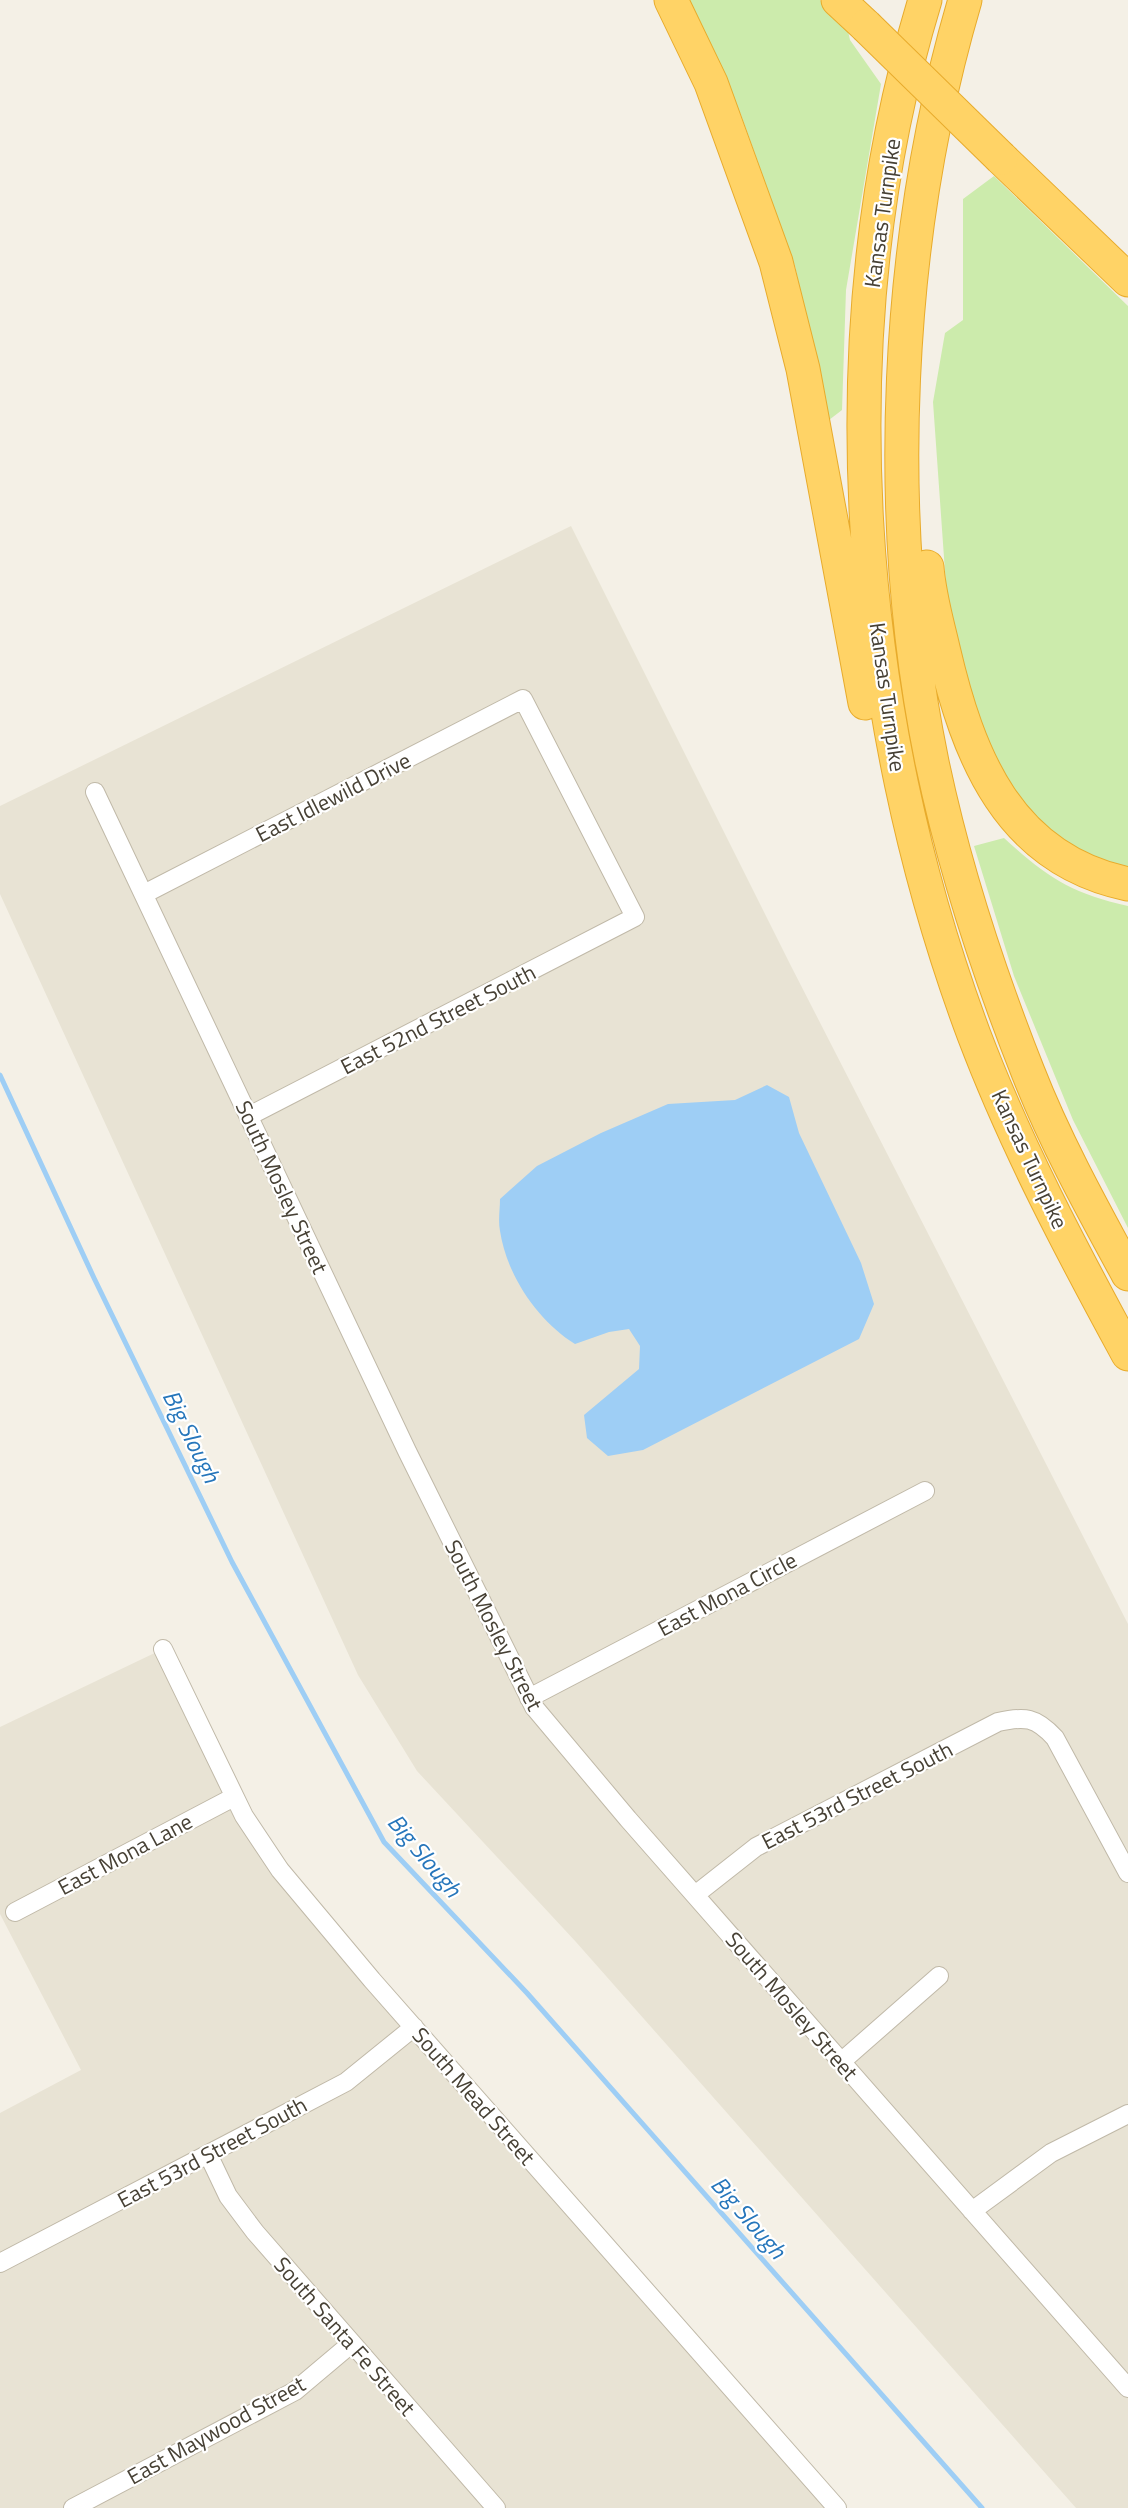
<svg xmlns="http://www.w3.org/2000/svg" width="1128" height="2508" font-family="'Titillium Web',sans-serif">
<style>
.residential{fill:#e8e3d4}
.green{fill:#ccebac}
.water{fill:#9ecef5}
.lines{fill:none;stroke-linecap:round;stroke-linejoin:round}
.stream{stroke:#9ecef5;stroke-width:5}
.minor-casing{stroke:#c0b9a8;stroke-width:20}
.motorway-casing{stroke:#e8ab2c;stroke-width:35}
.minor{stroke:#fff;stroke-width:18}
.motorway{stroke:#ffd366;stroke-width:33}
.motorway-bridge-casing{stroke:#e8ab2c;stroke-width:35;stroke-linecap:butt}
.motorway-bridge{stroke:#ffd366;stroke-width:33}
.labels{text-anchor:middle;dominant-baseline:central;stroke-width:4.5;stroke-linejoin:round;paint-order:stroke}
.street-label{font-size:22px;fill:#474135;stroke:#fff}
.water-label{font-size:24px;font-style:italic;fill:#2676bb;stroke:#fff}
</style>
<rect width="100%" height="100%" fill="#f4f0e6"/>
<path class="residential" d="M571,526L791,966L1128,1624V2508H1076L576,1942L417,1771L358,1675L0,894V806Z
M163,1649L281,1870L837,2508H0V2113L81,2070L0,1914V1727Z"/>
<path class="green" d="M689,0H820L847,27L850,40L881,84L846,290L842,410L829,420L795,266L741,115Z
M994,176L1128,306V870L1055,842L1013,793L972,719L948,614L933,402L945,333L963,320V199Z
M1004,838C1047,877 1070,893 1128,906V1228L1073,1120L1014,976L974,846Z"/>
<path class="water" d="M767,1085L789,1097L799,1133L861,1263L874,1304L859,1339L643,1450L608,1456L587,1438L584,1415L639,1369L640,1346L629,1329L609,1332L575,1344C538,1321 507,1276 500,1231C498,1221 500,1209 500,1199L537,1166L601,1133L668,1104L735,1100Z"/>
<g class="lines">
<path class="stream" d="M0,1075L94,1278L232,1562L384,1842L527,1993L982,2508"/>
<g class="minor-casing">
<path id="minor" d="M95,792L407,1451L534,1707L628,1819L1128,2388
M144,894L523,699L635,917L249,1116
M163,1649L244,1816L280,1870L372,1980L837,2508
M529,1698L925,1491
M695,1895L756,1847L998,1722C1025,1716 1036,1717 1055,1738L1128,1873
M15,1912L234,1797
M841,2062L939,1976
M208,2154L228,2196L255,2232L496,2508
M972,2211L1051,2153L1128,2114
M0,2263L346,2082L414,2027
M73,2508L295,2391L352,2343"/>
</g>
<g class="motorway-casing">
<path id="motorway" d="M671,0L711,83L776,262L803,369L865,703
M838,0L866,26
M925,0C824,332 854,713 974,1035C1016,1146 1072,1251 1128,1354
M965,0C895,237 882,519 932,762C954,867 988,971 1028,1072C1055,1141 1092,1208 1128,1274
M1001,158L1128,280
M927,567C929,595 937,622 943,648C968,756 1008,859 1128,884"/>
</g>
<use href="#minor" class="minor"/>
<use href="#motorway" class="motorway"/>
<g class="motorway-bridge-casing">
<path id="motorway-bridge" d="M866,26L1001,158"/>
</g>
<use href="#motorway-bridge" class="motorway-bridge"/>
</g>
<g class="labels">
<g class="street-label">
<text transform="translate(882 213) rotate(-82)">Kansas Turnpike</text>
<text transform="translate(888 697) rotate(82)">Kansas Turnpike</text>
<text transform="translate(333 797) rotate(-27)">East Idlewild Drive</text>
<text transform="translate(438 1019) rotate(-27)">East 52nd Street South</text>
<text transform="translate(1030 1159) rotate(65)">Kansas Turnpike</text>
<text transform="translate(282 1187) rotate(65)">South Mosley Street</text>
<text transform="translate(727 1594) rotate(-28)">East Mona Circle</text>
<text transform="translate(494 1625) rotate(63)">South Mosley Street</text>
<text transform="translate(857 1795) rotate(-27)">East 53rd Street South</text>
<text transform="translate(125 1854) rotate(-28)">East Mona Lane</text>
<text transform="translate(792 2006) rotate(49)">South Mosley Street</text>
<text transform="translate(474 2096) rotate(49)">South Mead Street</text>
<text transform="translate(212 2152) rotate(-28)">East 53rd Street South</text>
<text transform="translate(345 2336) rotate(49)">South Santa Fe Street</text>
<text transform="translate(216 2430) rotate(-29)">East Maywood Street</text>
</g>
<g class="water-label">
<text transform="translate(192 1436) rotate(64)">Big Slough</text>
<text transform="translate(425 1855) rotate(50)">Big Slough</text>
<text transform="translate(749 2217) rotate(49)">Big Slough</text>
</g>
</g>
</svg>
